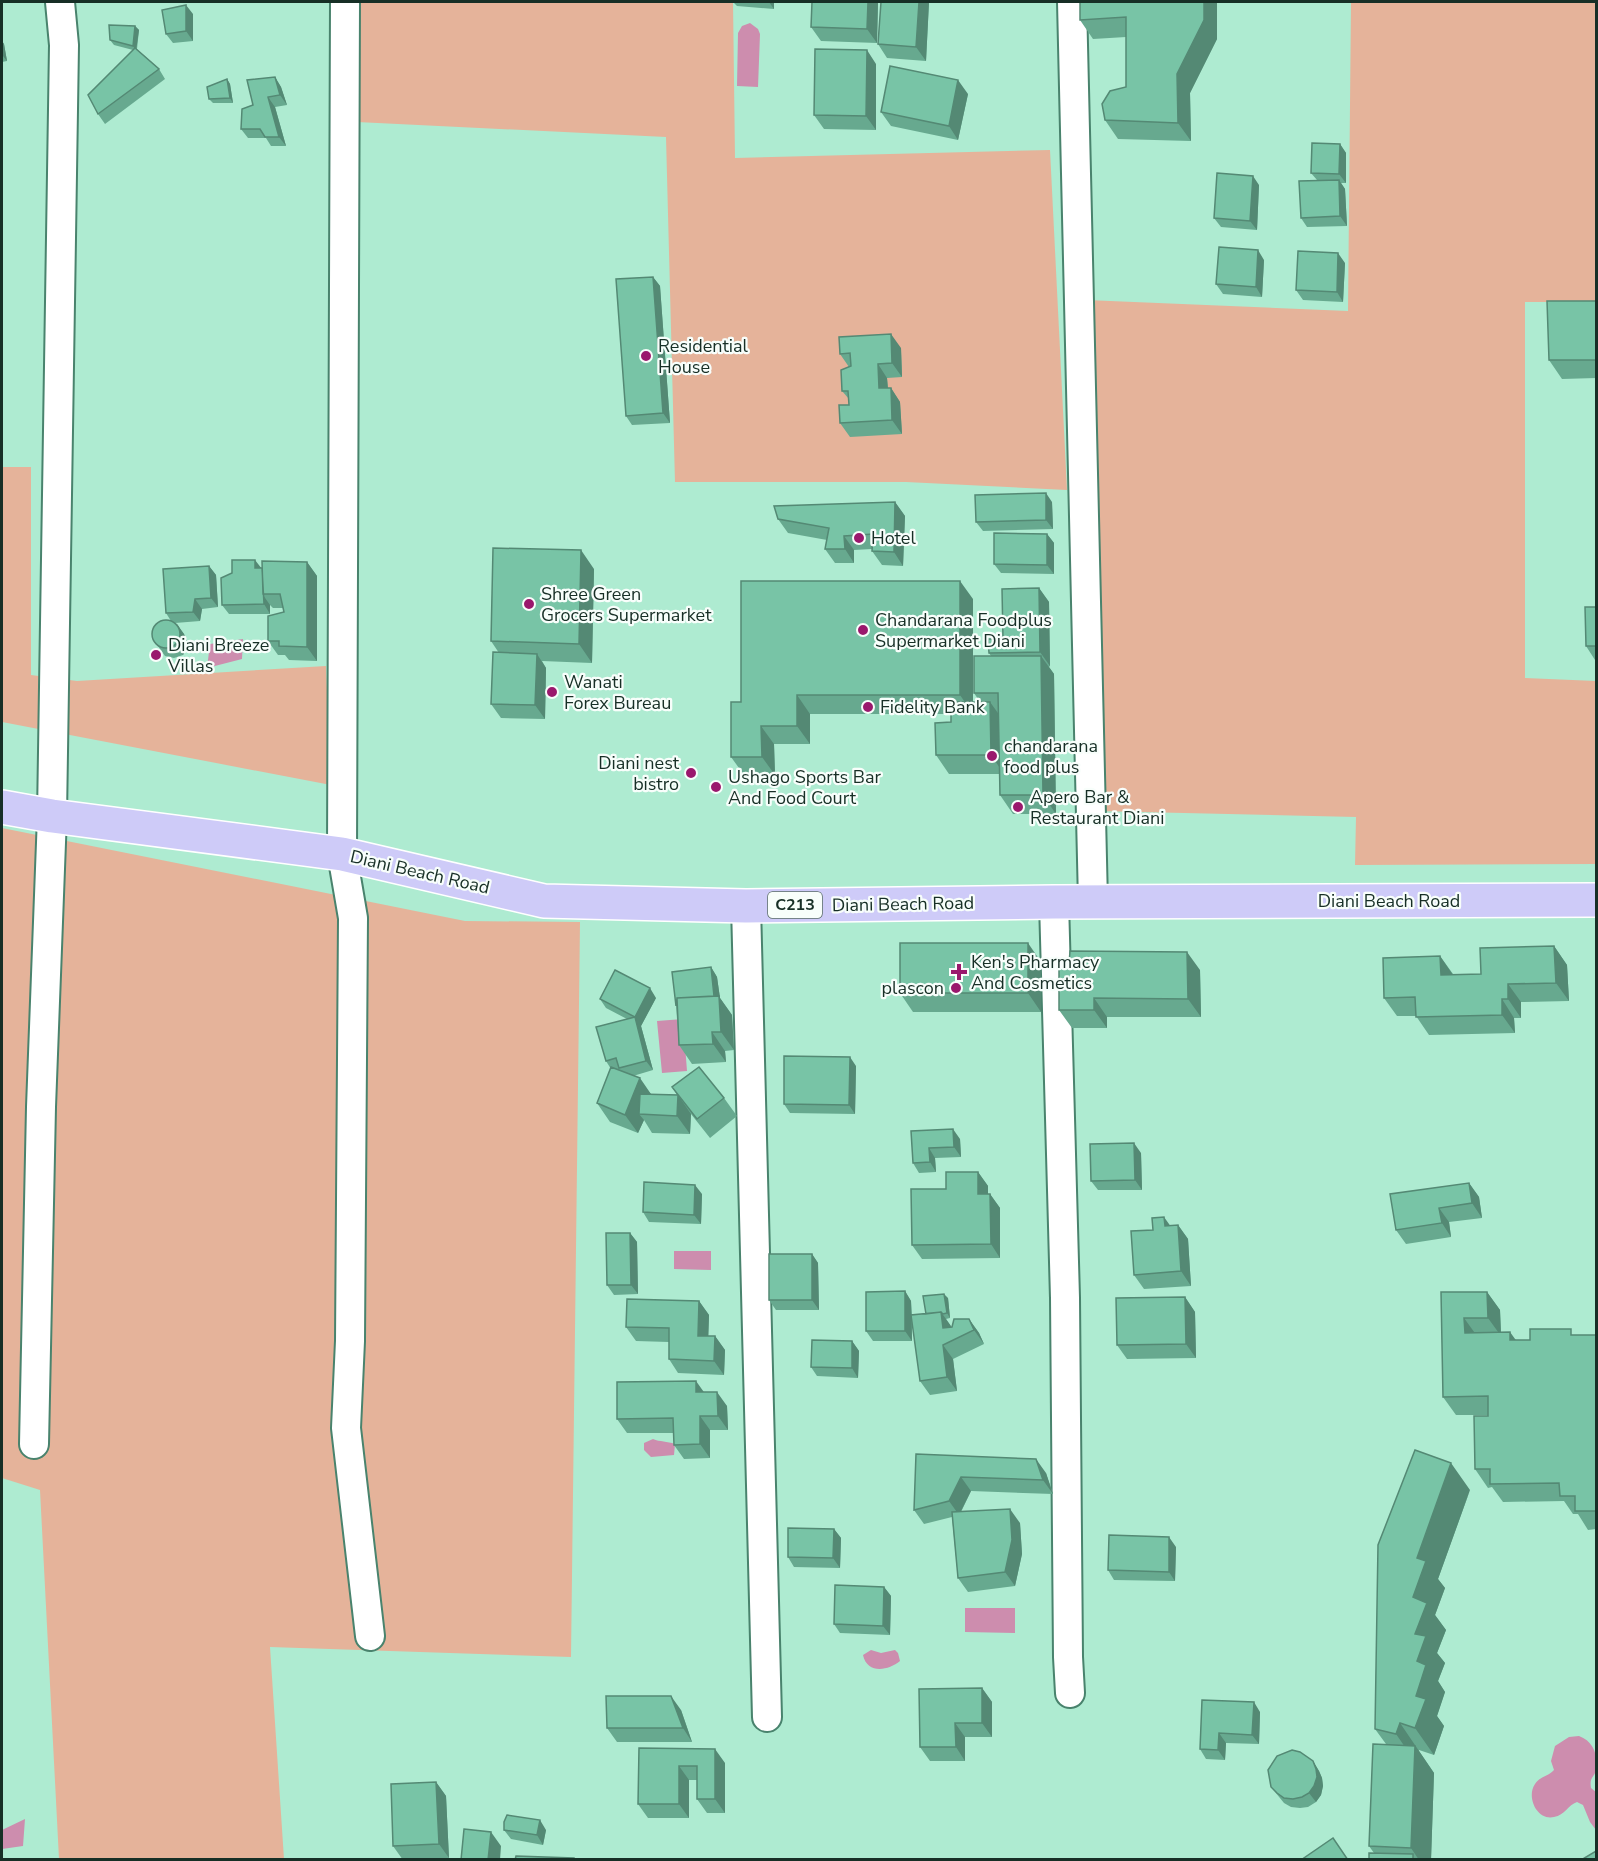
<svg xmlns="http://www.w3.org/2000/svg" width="1598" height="1861" font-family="'Nunito Sans',sans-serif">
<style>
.green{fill:#e5b39a}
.water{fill:#cd8dae}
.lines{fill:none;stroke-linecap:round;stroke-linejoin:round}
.minor-casing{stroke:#49836d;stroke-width:32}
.major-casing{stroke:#fff;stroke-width:36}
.minor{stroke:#fff;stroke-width:28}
.major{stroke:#cecbf8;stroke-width:33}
.wall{fill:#67a98f}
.shaded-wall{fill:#548974}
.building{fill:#78c4a6;stroke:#548974;stroke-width:1.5}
.poi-dot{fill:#9a186d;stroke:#f8fefb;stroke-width:2}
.labels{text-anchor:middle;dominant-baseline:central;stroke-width:4.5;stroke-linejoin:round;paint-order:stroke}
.shield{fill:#f8fefb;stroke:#5a6d66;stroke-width:1.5}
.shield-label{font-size:16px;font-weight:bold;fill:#172f26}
.poi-label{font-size:18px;fill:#172f26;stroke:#f8fefb;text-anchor:start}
.street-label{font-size:18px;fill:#172f26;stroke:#f8fefb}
</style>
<rect width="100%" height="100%" fill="#aeebd1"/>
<path class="green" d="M357,2H733L735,158L1050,150L1067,490L906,482H675L666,137L357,122Z
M1351,2H1596V302H1525V678L1596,681V864L1355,865L1356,817L1096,811L1086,300L1348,311Z
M2,467H31V675L77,681L326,666L331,785L2,722Z
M2,828L465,921L580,922L571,1657L270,1647L284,1859H59L40,1490L2,1478Z"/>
<path class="water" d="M750,23L758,29L760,34L758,87L737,86L738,33L742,26Z
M243,639L242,659L207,668L210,644Z
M683,1019L687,1071L662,1073L657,1021Z
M674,1251H711V1270L674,1269Z
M653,1439C660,1442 667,1441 675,1444L674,1455L651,1457L644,1450V1443Z
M965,1608H1015V1633L965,1632Z
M871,1650L881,1653L895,1650L898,1653L900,1661C888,1671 867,1674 863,1655Z
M1579,1736C1593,1741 1598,1754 1596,1769C1595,1778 1589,1776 1591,1788L1596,1792V1830L1590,1822L1583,1805L1577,1802C1568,1805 1565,1815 1554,1817C1537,1821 1526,1797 1535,1784C1540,1776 1548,1777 1554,1770L1551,1761L1555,1746L1569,1737Z
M25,1819L23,1846L2,1849V1830Z"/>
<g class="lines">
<g class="minor-casing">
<path id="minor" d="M345,2L342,854L353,918L350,1341L346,1428L370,1636
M1072,2L1093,902
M1054,902L1065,1298L1068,1657L1070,1693
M746,906L767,1717
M34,1444L41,1107L52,816L64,45L60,2"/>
</g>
<g class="major-casing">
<path id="major" d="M2,807L52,816L342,854L544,901L746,906L1054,902L1596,900"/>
</g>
<use href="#minor" class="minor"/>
<use href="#major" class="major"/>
</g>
<path class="wall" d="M733,2H774V9L737,6Z
M812,2H878L877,43L821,41L811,27Z
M929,2L926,61L887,58L878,44Z
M1080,2H1217V39L1190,93L1191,141L1118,139L1105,120L1126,87V37L1093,39L1080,20Z
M193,14V41L173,43L166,34Z
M135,26L139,30L137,49L159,69L165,79L105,124L98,114L133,50L114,45L110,40Z
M2,41L4,44L7,61L2,62Z
M876,64V130L824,129L814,115Z
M275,77L281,87L287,105L275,107L286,146H271L266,138H248L241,129L253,105Z
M227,79L230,84L233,103H213L209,99Z
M968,94L958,140L891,126L881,112Z
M1340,144L1346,153V183H1341L1345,189L1347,226L1307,227L1301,218L1317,180L1311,173Z
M1259,185L1257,230L1221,227L1214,218Z
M1264,260L1262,297L1223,294L1216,284Z
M1345,263L1343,302L1303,300L1296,290Z
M653,277L660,286L670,423L632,425L626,416Z
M1596,301V378L1562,379L1549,360Z
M901,348L902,377L887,378L888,388H891L900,402L902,434L850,437L840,423L849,405V399L842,391L849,367L840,354Z
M895,502L905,516L903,566L882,565L872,551V549L854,550V563H835L825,549L827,540L788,533L778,519Z
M1052,502L1053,529L983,531L976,522Z
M1047,534L1054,543V574L1001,573L994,564Z
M307,562L317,576V661L289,660L285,655H278L268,641L284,612L283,608H273L270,605V614H229L222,605L261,568Z
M209,566L216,575L218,607L202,609L200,621L175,623L184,634L187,642V647L183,655L174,658L165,656L153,639L171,621L166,613Z
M594,569L592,663L542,661L546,668L545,719L501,718L491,704L499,653L491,641Z
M1039,588L1049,602L1050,666L1049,667L1054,674L1056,814H1013L1000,795L999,774H949L936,755L951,722V714H810V744H774L775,775H744L731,757L741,702L973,599V702H980L974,693L991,656L989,653L1003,639Z
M1596,607V660H1595L1586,646Z
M1554,946L1567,965L1569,1001L1521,1002V1018H1514L1515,1033L1429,1035L1416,1016H1397L1384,998L1440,956L1453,974H1481Z
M1041,962V1012H913L900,993Z
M1059,964L1200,970L1201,1017H1107V1028H1072L1059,1010Z
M711,967L717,977L720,998L732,1015L734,1050L725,1051L726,1062L692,1064L679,1045L676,1006Z
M656,998L641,1026L653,1070L633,1076L651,1094L677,1095L672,1087L724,1098L737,1116L710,1138L691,1114L690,1134L652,1133L644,1120L638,1133L610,1122L597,1103L611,1069L606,1061L627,1019L606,1008L600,999Z
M856,1066L855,1114L790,1113L784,1104Z
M911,1131L960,1139L961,1157L935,1158L936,1172L919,1173L913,1163Z
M1141,1153L1142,1190H1098L1091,1181Z
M978,1172L988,1186V1194H990L1000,1208V1258L922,1259L912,1245L946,1189Z
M1469,1183L1479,1197L1482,1218L1449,1222L1451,1237L1406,1244L1396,1230Z
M702,1194L701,1224L649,1222L643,1212Z
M1178,1225L1188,1239L1191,1286L1144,1289L1134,1275L1153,1230L1170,1226Z
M630,1233L637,1242L638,1294L614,1295L607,1285Z
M812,1254L818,1263L819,1310H776L769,1300Z
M905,1291L911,1301L912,1315L926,1314L948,1298L950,1318L946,1319L951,1327L969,1319L979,1333L984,1344L953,1359L957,1391L930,1395L920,1381L912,1318V1341H873L866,1331Z
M1441,1292H1487L1500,1310L1501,1332L1516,1340H1530L1576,1335H1596V1529L1588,1530L1578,1514H1573L1564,1501L1503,1502L1492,1487L1488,1488L1475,1469L1488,1415H1456L1443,1397Z
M1185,1297L1195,1312L1196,1358L1127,1359L1117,1345Z
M699,1301L709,1315L708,1336H715L725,1350L724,1375L678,1373L669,1359V1342L636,1341L626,1327Z
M852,1341L859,1351L858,1378L817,1376L811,1367Z
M704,1392L727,1406L728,1430H710V1458L684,1459L674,1445V1433H627L617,1419Z
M916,1454L1046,1473L1053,1494L971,1491L961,1512L1020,1523L1022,1554L1015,1586L968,1592L958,1578L952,1517L924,1524L914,1510Z
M1470,1490L1438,1579L1445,1588L1435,1615L1446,1630L1437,1653L1445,1663L1438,1681L1445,1692L1437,1716L1444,1726L1434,1755L1419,1750V1751L1434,1773L1431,1860H1369L1374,1853L1369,1846L1386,1744L1375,1729Z
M834,1529L841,1538L840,1568L794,1567L788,1557Z
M1176,1547L1175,1581L1114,1580L1108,1570Z
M884,1587L891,1596L890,1635L840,1633L834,1624Z
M982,1688L992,1702V1737H965V1761H930L920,1747Z
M1202,1700L1260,1712L1259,1744L1226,1743L1225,1760L1206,1759L1200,1749Z
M681,1710L692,1742H617L607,1728Z
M639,1748L725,1763V1813H707L697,1799V1780H689V1818H648L638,1804Z
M1313,1761L1319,1771L1322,1778L1323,1786L1321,1795L1316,1802L1308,1807L1300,1808L1291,1807L1284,1803L1271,1787Z
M436,1782L446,1796L449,1858L403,1860L393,1846Z
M504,1830H546L543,1845L511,1839Z"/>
<path class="shaded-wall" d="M769,2H774V9Z
M868,2H878L877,43L867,29Z
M919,2H929L926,61L916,47Z
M1204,2H1217V39L1190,93L1191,141L1178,123L1177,74Z
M186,5L193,14V41L186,31Z
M135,26L139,30L136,51L133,46Z
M2,41L4,44L7,61L3,56Z
M867,50L876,64V130L866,116Z
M275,77L281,87L287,105L280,95Z
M227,79L230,84L233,103L230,98Z
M958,80L968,94L958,140L949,126Z
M268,97L275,107L286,146L279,137Z
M1340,144L1346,153V183L1339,174Z
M1253,176L1259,185L1257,230L1250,221Z
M1339,180L1345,189L1347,226L1340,216Z
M1258,250L1264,260L1262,297L1256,287Z
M1338,253L1345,263L1343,302L1337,292Z
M653,277L660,286L670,423L663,413Z
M891,334L901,348L902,377L892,363Z
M878,364L887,378L889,403L879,388Z
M891,388L900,402L902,434L892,420Z
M1046,493L1052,502L1053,529L1046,520Z
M895,502L905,516L903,566L894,552Z
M1047,534L1054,543V574L1047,565Z
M844,536L854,550V563L845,549Z
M581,550L594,569L592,663L579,644Z
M255,560L262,569L255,568Z
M307,562L317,576V661L307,647Z
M209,566L216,575L218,607L211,598Z
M960,581L973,599V714L960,695Z
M1039,588L1049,602L1050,666L1040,652Z
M263,595L270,605V614L264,604Z
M195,599L202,609L200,621L193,612Z
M177,624L184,634L187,642V647L183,655L176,645Z
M537,654L546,668L545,719L535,705Z
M1041,656L1054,674L1056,814L1043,795Z
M797,695L810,714V744L797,726Z
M990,702L1003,720L1004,774L991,755Z
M761,726L774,744L775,775L762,757Z
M1028,943L1041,962V1012L1028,993Z
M1554,946L1567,965L1569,1001L1556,983Z
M1187,952L1200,970L1201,1017L1188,999Z
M1440,956L1453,975H1441Z
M711,967L717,977L720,998L732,1015L734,1050L721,1032L715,1001Z
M1508,984L1521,1002V1018L1508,999Z
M650,988L656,998L641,1026L653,1070L646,1061L635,1017Z
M1094,998L1107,1017V1028L1094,1010Z
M1502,999L1514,1018L1515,1033L1502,1015Z
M712,1032L725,1051L726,1062L713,1044Z
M850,1057L856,1066L855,1114L849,1105Z
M640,1078L653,1097L639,1114L644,1120L638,1133L625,1115Z
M678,1095L691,1114L690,1134L677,1116Z
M953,1129L960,1139L961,1157L954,1147Z
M1134,1143L1141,1153L1142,1190L1135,1180Z
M929,1148L935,1158L936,1172L930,1162Z
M978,1172L988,1186V1208L978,1194Z
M1469,1183L1479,1197L1482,1218L1472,1203Z
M695,1185L702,1194L701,1224L694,1215Z
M990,1194L1000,1208V1258L991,1244Z
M1439,1208L1449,1222L1451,1237L1442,1223Z
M1164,1217L1174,1231L1165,1226Z
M1178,1225L1188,1239L1191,1286L1181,1271Z
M630,1233L637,1242L638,1294L631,1285Z
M812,1254L818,1263L819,1310L812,1300Z
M905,1291L911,1301L912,1341L905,1331Z
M1487,1292L1500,1310L1501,1336L1488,1318Z
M944,1294L948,1298L950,1318L947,1313Z
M1185,1297L1195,1312L1196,1358L1186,1344Z
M699,1301L709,1315L708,1350L698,1336Z
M941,1312L951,1326L953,1340L943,1328Z
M1464,1318L1477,1336L1465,1333Z
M969,1319L979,1333L984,1344L974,1330Z
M1510,1332L1523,1350L1510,1340Z
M715,1336L725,1350L724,1375L714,1361Z
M852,1341L859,1351L858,1378L852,1368Z
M943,1345L953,1359L957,1391L947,1377Z
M696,1381L706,1395L696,1392Z
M717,1392L727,1406L728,1430L718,1416Z
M700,1416L710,1430V1458L700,1444Z
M1036,1459L1046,1473L1053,1494L1043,1480Z
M1451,1463L1470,1490L1438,1579L1445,1588L1435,1615L1446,1630L1437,1653L1445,1663L1438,1681L1445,1692L1437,1716L1444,1726L1434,1755L1415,1728L1417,1661L1413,1597L1417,1558Z
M961,1477L971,1491L959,1515L949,1501Z
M1010,1509L1020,1523L1022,1554L1015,1586L1005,1572Z
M834,1529L841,1538L840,1568L833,1558Z
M1169,1537L1176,1547L1175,1581L1169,1572Z
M884,1587L891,1596L890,1635L883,1626Z
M982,1688L992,1702V1737L982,1723Z
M671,1696L681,1710L692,1742L683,1728Z
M1254,1702L1260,1712L1259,1744L1252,1735Z
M955,1723L965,1737V1761L956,1747Z
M1400,1723L1434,1773L1431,1860H1419L1411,1848L1414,1760L1396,1734Z
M1219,1733L1226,1743L1225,1760L1218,1750Z
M715,1749L725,1763V1813L715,1799Z
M1313,1761L1319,1771L1322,1778L1323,1786L1321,1795L1316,1802L1309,1793Z
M679,1766L689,1780V1818L679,1804Z
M436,1782L446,1796L449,1858L439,1844Z
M540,1820L546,1830L543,1845L537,1835Z
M491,1832L501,1846L500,1860H488Z"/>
<path class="building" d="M812,2H868L867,29L811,27Z
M881,2H919L916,47L878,44Z
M1080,2H1204V20L1177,74L1178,123L1105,120L1102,104L1110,91L1126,87V17L1080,20Z
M186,5V31L166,34L162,10Z
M109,25L135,26L133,46L110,40Z
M135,48L159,69L98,114L88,95Z
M815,49L867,50L866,116L814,115Z
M890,66L958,80L949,126L881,112Z
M275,77L280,95L268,97L279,137H265L260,129H241L242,109L253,105L247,80Z
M227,79L230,98L209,99L207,87Z
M1312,143L1340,144L1339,174L1311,173Z
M1217,173L1253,176L1250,221L1214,218Z
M1339,180L1340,216L1301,218L1299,181Z
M1219,247L1258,250L1256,287L1216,284Z
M1298,251L1338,253L1337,292L1296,290Z
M653,277L663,413L626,416L616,279Z
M1547,301H1596V360H1549Z
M891,334L892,363L878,364L879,388H891L892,420L840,423L839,405H849L848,391H842L841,370L851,366L850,353L840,354L839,337Z
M1046,493V520L976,522L975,495Z
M895,502L894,552L872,551L873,534L844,536L845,549H825L829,528L778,519L774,506Z
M994,533L1047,534V565L994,564Z
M493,548L581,550L579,644L491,641Z
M232,560H255V568H262L264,604L222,605L221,578L232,573Z
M262,561L307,562V647L279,646V641H268V616L284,612L280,594H263Z
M209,566L211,598L195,599L193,612L166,613L163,569Z
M741,581H960V695H797V726H761L762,757H731V702H741Z
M1039,588L1040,652L989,653L988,639H1003L1002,589Z
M1585,607H1596V646H1586Z
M152 634a14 14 0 1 1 28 0a14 14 0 1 1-28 0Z
M493,652L537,654L535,705L491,704Z
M974,656H1041L1043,795H1000L998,693H974Z
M951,702H990L991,755H936L935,723L951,722Z
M900,943H1028V993H900Z
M1554,946L1556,983L1508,984V999H1502V1015L1416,1017L1415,997L1384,998L1383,958L1440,956L1441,975L1481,974L1480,948Z
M1070,951L1187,952L1188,999L1094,998V1010H1059V964H1069Z
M711,967L714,996L677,998L676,1006L672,972Z
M615,970L650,988L635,1017L646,1061L619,1068L616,1058L606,1061L596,1027L635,1017L600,999Z
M719,996L721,1032H712L713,1044L679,1045L677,998Z
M784,1056L850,1057L849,1105L784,1104Z
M611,1067L640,1078L625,1115L597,1103Z
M699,1067L724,1098L697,1119L672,1087Z
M640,1094L678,1095L677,1116L639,1114Z
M953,1129L954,1147L929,1148L930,1162L913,1163L911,1131Z
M1134,1143L1135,1180L1091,1181L1090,1144Z
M946,1172H978V1194H990L991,1244L912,1245L911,1189H946Z
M644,1182L695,1185L694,1215L643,1212Z
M1469,1183L1472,1203L1439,1208L1442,1223L1396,1230L1390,1194Z
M1164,1217L1165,1226L1178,1225L1181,1271L1134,1275L1131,1231L1153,1230L1152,1218Z
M606,1233H630L631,1285H607Z
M769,1254H812V1300H769Z
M905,1291V1331H866V1292Z
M1441,1292H1487L1488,1318H1464L1465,1333L1510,1332V1340H1530V1329H1571V1335H1596V1511H1575V1496H1560L1559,1483L1490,1484V1469H1475L1474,1416H1488V1396L1443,1397Z
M944,1294L947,1313L943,1314L941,1312L926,1314L923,1296Z
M1185,1297L1186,1344L1117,1345L1116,1298Z
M627,1299L699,1301L698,1336H715L714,1361L669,1359V1328L626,1327Z
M941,1312L943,1328L952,1327L954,1319H969L974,1330L943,1345L947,1377L920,1381L911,1315Z
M812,1340L852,1341V1368L811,1367Z
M696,1381V1392H717L718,1416H700V1444L674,1445L673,1418L617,1419V1382Z
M1415,1450L1451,1463L1417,1558L1426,1561L1413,1597L1427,1603L1415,1634L1426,1636L1417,1661L1426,1665L1416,1696L1426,1699L1415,1728L1400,1723L1396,1734L1375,1729L1378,1545Z
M916,1454L1036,1459L1043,1480L961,1477L949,1501L914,1510Z
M1010,1509L1012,1540L1005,1572L958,1578L952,1512Z
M788,1528L834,1529L833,1558L788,1557Z
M1109,1535L1169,1537V1572L1108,1570Z
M835,1585L884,1587L883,1626L834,1624Z
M982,1688V1723H955L956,1747H920L919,1689Z
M606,1696H671L683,1728H607Z
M1202,1700L1254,1702L1252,1735L1219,1733L1218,1750L1200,1749Z
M1373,1744L1415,1746L1411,1848L1369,1846Z
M639,1748L715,1749V1799H697V1766H679V1804H638Z
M1292,1750L1300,1752L1313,1761L1316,1769L1317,1777L1314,1786L1309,1793L1302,1797L1293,1799L1284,1798L1277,1793L1271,1787L1268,1770L1277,1756Z
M436,1782L439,1844L393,1846L391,1784Z
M507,1815L540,1820L537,1835L504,1830V1822Z
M464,1829L491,1832L488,1860H461Z
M1333,1838L1348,1860H1301Z
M1596,1851V1860H1581Z
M1369,1853L1413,1854V1860H1369Z
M516,1856L574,1858V1860H515Z"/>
<g class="poi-dot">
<circle cx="646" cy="356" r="6"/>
<circle cx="859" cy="538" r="6"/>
<circle cx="529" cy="604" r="6"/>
<circle cx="863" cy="630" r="6"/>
<circle cx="156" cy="655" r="6"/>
<circle cx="552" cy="692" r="6"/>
<circle cx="868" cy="707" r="6"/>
<circle cx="992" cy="756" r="6"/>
<circle cx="691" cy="773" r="6"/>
<circle cx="716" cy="787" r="6"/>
<circle cx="1018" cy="807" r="6"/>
<path d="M956 963h6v6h6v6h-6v6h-6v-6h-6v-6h6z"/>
<circle cx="956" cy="988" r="6"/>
</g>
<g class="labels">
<rect class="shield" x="768" y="892" width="54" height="26" rx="4.5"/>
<g class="shield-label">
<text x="795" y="905">C213</text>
</g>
<g class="poi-label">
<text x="658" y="346">Residential<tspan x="658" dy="21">House</tspan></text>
<text x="871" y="538">Hotel</text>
<text x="541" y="594">Shree Green<tspan x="541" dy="21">Grocers Supermarket</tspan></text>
<text x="875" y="620">Chandarana Foodplus<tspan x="875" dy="21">Supermarket Diani</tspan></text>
<text x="168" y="645">Diani Breeze<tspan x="168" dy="21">Villas</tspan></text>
<text x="564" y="682">Wanati<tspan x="564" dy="21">Forex Bureau</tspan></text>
<text x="880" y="707">Fidelity Bank</text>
<text x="1004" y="746">chandarana<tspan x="1004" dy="21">food plus</tspan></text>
<text x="679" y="763" text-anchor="end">Diani nest<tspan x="679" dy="21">bistro</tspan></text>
<text x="728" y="777">Ushago Sports Bar<tspan x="728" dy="21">And Food Court</tspan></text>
<text x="1030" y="797">Apero Bar &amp;<tspan x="1030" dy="21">Restaurant Diani</tspan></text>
<text x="971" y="962">Ken's Pharmacy<tspan x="971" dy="21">And Cosmetics</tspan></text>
<text x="944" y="988" text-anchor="end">plascon</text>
</g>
<g class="street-label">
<text transform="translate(420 872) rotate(13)">Diani Beach Road</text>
<text x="1389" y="901">Diani Beach Road</text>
<text transform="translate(903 904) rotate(-1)">Diani Beach Road</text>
</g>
</g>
<rect width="1598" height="1861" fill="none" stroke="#172f26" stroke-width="6"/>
</svg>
